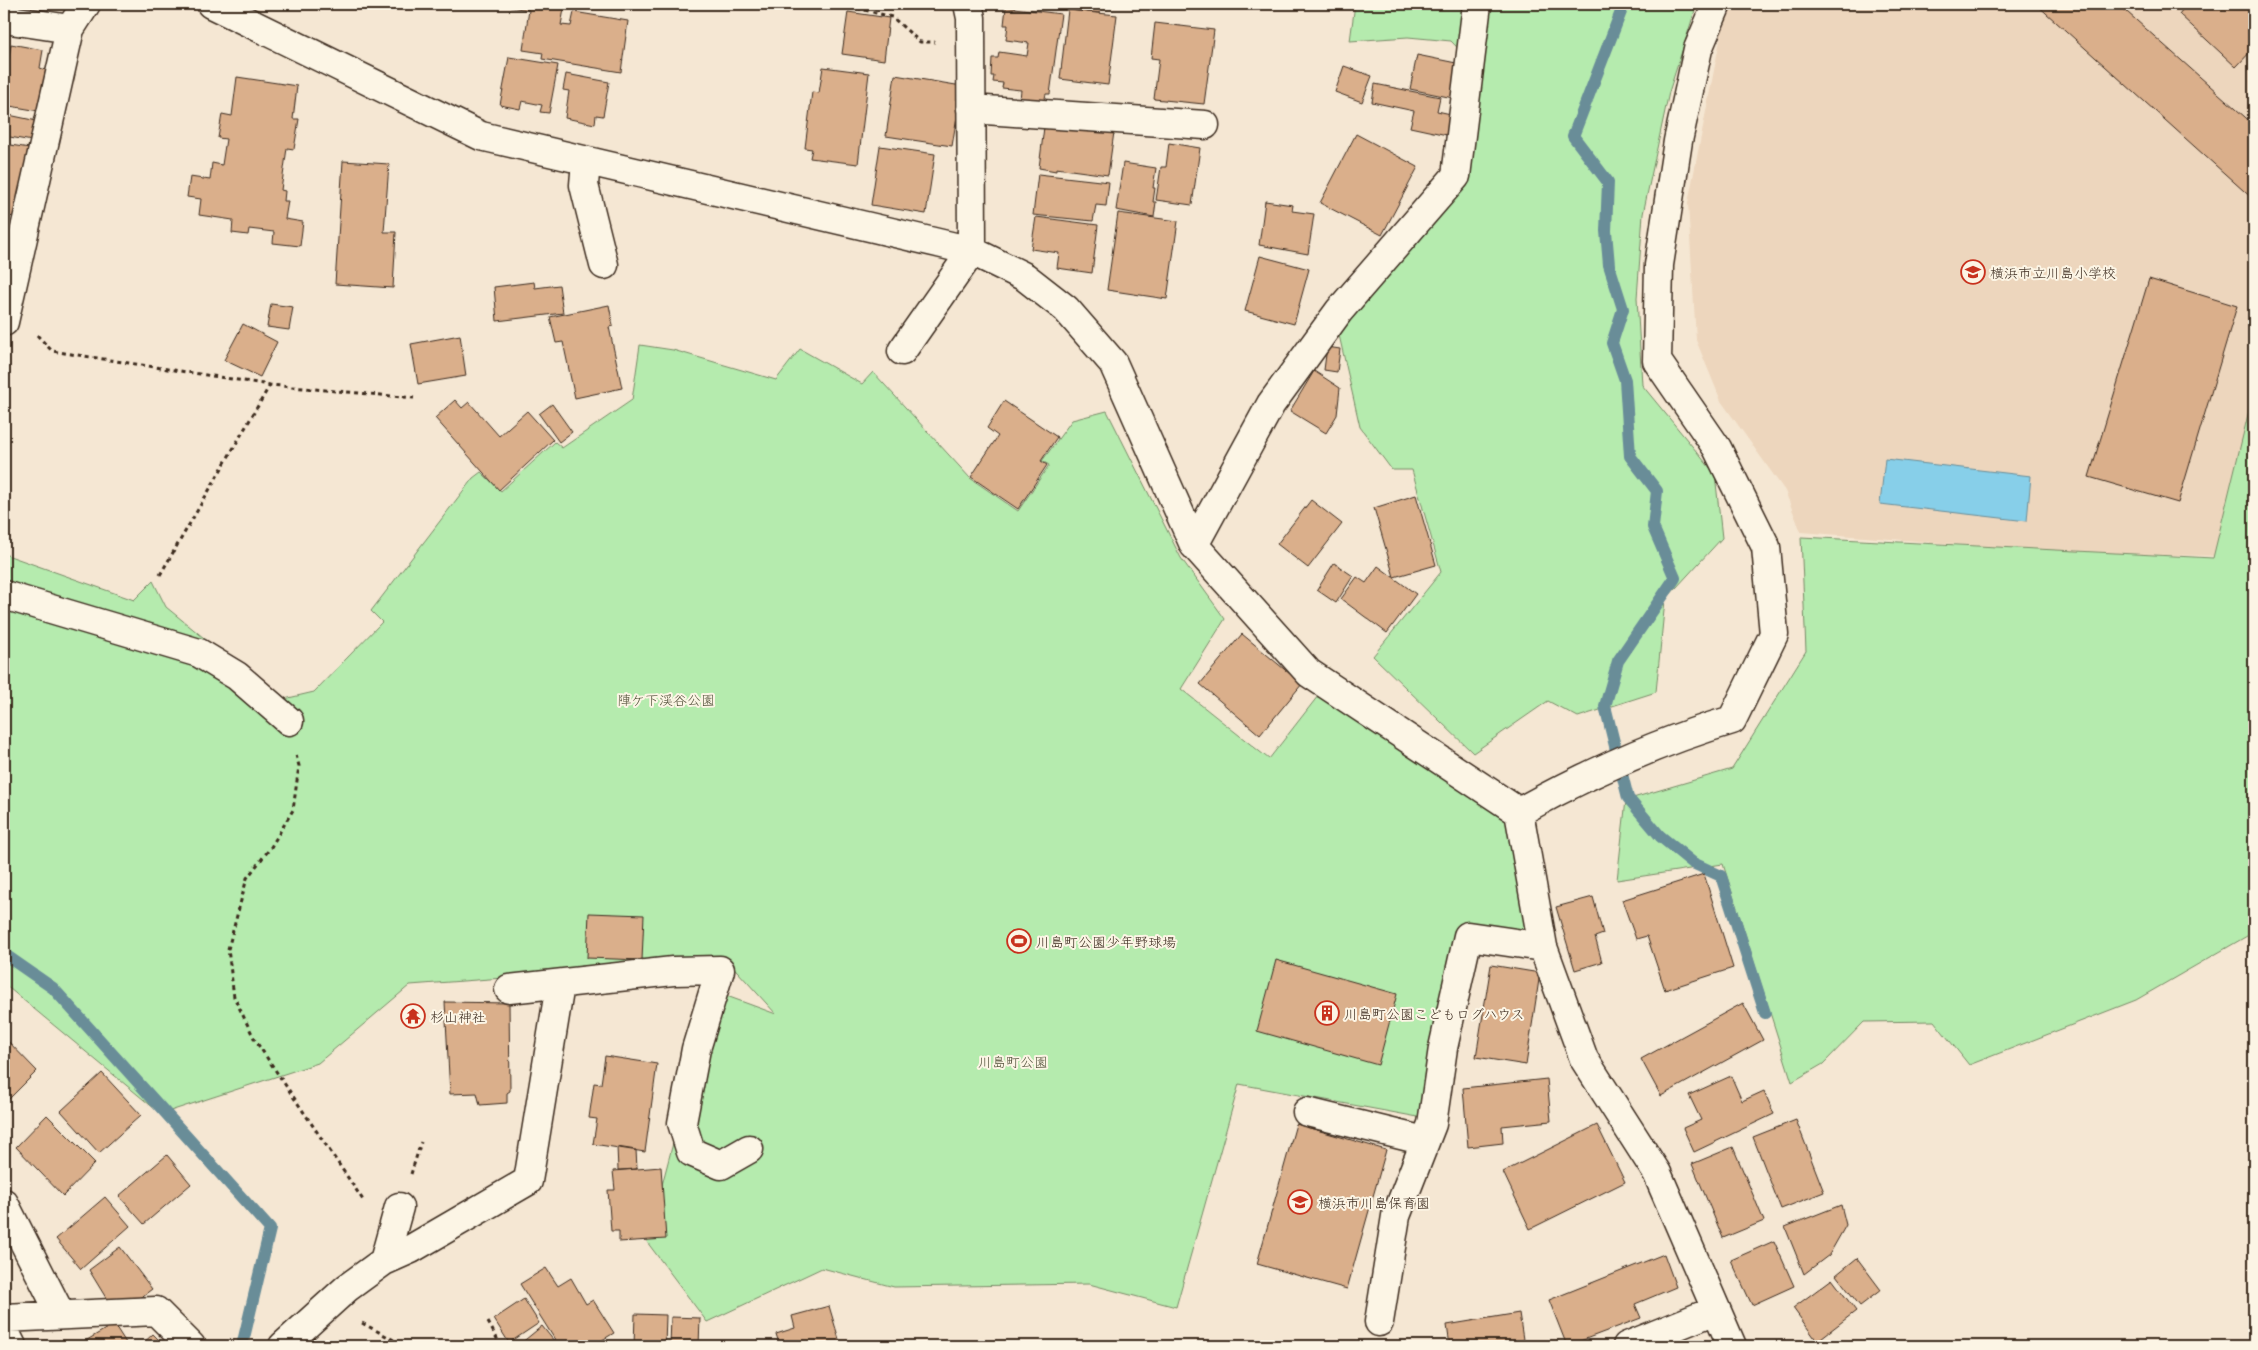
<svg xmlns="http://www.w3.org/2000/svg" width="2258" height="1350" font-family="'Playpen Sans','Klee One',sans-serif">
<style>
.built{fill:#edd6bd}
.green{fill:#b5ebae;stroke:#788a66}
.water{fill:#87cfe9;stroke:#698d98}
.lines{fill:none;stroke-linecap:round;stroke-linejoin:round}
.stream{stroke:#698d98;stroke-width:12}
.building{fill:#daaf8b;stroke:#3b2a1e}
.minor-casing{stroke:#3b2a1e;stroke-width:31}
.path{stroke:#3b2a1e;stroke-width:3;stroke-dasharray:4 4;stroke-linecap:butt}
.minor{stroke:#fcf5e5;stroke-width:28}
.labels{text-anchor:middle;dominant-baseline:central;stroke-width:4;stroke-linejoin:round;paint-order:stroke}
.poi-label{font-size:14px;fill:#3b2a1e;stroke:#fcf5e5;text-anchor:start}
.park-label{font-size:14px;fill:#53513b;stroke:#fcf5e5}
</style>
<rect width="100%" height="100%" fill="#f5e7d3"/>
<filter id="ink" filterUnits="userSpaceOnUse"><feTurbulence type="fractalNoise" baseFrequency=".02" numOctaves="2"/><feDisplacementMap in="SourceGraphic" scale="10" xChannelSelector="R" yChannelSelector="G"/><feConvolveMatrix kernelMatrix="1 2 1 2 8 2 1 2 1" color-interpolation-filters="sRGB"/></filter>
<g filter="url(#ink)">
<path class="built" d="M1727,4H2254V408L2218,556L2070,553L1801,532L1785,491L1721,401L1696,340L1688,203Z"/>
<path class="green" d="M1355,4H1697L1669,92L1643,214L1637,298L1642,385L1715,474L1722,538L1665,600L1656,692L1578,717L1548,701L1473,753L1373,656L1441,572L1412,470H1392L1360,427L1339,335L1473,159L1477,68L1451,41L1408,37L1350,41Z
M640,345L673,350L776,380L800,349L862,384L873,372L970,478L1018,511L1049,465L1042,461L1072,420L1107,411L1181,558L1225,619L1181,689L1269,759L1318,696L1511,823L1527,932L1463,922L1418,1117L1239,1084L1176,1307L1089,1284L894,1287L822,1268L707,1322L647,1242L713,991L776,1014L728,961L410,985L318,1063L161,1114L4,984V554L134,600L153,581L166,607L280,700L314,692L382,622L371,611L473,478L481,472L501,491L555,442L562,448L632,400Z
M2254,390V932L2136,1000L1969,1065L1934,1021L1864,1022L1823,1064L1792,1082L1723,864L1617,880L1626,800L1732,769L1806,651L1801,537L2213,558Z"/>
<path class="water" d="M1885,459L2031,476L2027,521L1880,504Z"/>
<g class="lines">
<path class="stream" d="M1624,4L1573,136L1608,182L1606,231L1609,265L1623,309L1612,343L1625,380L1630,456L1657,491L1653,527L1675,578L1618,661L1605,706L1628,798L1660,836L1693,863L1721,876L1765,1013
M4,954L53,988L270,1229L242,1346"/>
</g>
<path class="building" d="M508,4H565L561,25L571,26L574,12L628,21L621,72L542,59L543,53L523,50L529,10L510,7L511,4Z
M1061,4H1101L1100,13L1060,9Z
M2036,4H2118L2254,125V200Z
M2187,4H2254V48L2236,67L2179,14Z
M1006,7L1061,14L1050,94H1046L1044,102L1020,99L1021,90L1002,88L1003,83L993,82L994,76H991L992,58H998L999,52L1027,56L1029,43L1006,40L1008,25H1004Z
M1068,10L1117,15L1108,85L1060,79Z
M848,12L889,18L884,60L842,54Z
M1155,23L1214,30L1204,104L1154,99L1159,59L1151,58Z
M11,44L43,50L40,68L46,70L39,111L4,105V87Z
M1417,55L1461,64L1453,98L1410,89Z
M509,57L558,65L549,113L540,112L542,105L522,101L520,109L500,105Z
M1344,66L1372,76L1362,102L1335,92Z
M823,67L869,73L858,164L810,158L812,149L805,148L812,92L819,93Z
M566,74L609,82L603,116L596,115L595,124L565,118L569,91L563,90Z
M895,75L962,86L952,146L886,136Z
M237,77L297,86L293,119H299L294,149L287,148L281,190L285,191L284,201H288L285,219L303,222L300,246L273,243L274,232L249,229L248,235L232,233L233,220L199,215L201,199L187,197L190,177L210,180L212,163L222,165L226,139L218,138L222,114L232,116Z
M1375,84L1440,97L1437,111L1451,114L1447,135L1410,127L1414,111L1372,102Z
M4,114L42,122L38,142L4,136Z
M1064,125L1114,132L1108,175L1056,168V171L1039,168L1044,127L1063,129Z
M1356,134L1418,167L1382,235L1320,203Z
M1169,143L1200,148L1192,205L1156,200L1161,167H1166Z
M4,144L36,149L14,217L4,215Z
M880,146L935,154L926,214L871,205Z
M343,161L389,164L384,232H396L393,288L335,284Z
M1123,163L1156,168L1153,188H1155L1153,202H1156L1154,217L1116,210Z
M1038,174L1109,182L1106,206L1096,205L1093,221L1033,215Z
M1265,201L1293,205L1292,211L1314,214L1308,254L1259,245Z
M1118,213L1178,221L1167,299L1107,290Z
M1036,217L1098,225L1092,273L1057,268L1059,253L1031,249Z
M1260,256L1309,269L1294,324L1245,311Z
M2149,279L2237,306L2178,503L2089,477Z
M534,282L535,288L559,285L563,313L497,321L494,287Z
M271,304L293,307L289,330L267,327Z
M609,305L613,326L609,327L622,388L575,398L563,342L556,343L550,317Z
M243,324L277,342L260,377L224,360Z
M460,335L466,376L418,384L411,344Z
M1327,347L1340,349L1337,372L1324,370Z
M1314,371L1340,388L1337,415L1326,433L1290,411Z
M455,400L462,408L469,402L499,436L527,411L553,440L499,490L435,418Z
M1004,401L1057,437L1041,461L1047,465L1018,509L971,477L998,436L987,428Z
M552,404L572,432L559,442L539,414Z
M1416,495L1436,565L1394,577L1374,508Z
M1311,500L1342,524L1308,568L1277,544Z
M1334,563L1353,576L1336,603L1317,590Z
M1378,566L1416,594L1387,633L1341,599L1357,577L1366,583Z
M1242,634L1302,684L1260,735L1200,684Z
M1704,874L1733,968L1665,990L1647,936L1636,939L1622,900Z
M1593,897L1603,934L1595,937L1602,962L1575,970L1556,907Z
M589,913L644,915L642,960L587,958Z
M1276,960L1397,994L1378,1065L1257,1031Z
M1491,965L1540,973L1526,1065L1476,1057Z
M445,1002L509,1003L510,1091L507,1093V1103L480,1105L477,1093L450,1094Z
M1743,1003L1763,1040L1661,1096L1641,1059Z
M4,1037L37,1071L4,1104Z
M605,1056L657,1064L645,1152L593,1144L597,1119L589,1118L594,1083L601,1084Z
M102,1073L141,1115L99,1153L61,1111Z
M1731,1076L1742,1101L1764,1091L1774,1114L1694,1152L1683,1128L1701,1120L1689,1095Z
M1547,1079L1551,1121L1502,1126L1503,1143L1468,1147L1463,1088Z
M47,1115L95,1163L63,1196L16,1147Z
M1796,1120L1824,1192L1781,1209L1753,1137Z
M1296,1124L1386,1150L1347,1289L1257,1264Z
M1597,1125L1625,1182L1530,1229L1503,1172Z
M617,1147L636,1150L637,1169L618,1170Z
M1733,1147L1764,1221L1723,1238L1692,1164Z
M167,1155L191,1184L144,1224L119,1196Z
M661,1167L666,1239L619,1242V1231H611L608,1190H615L613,1171Z
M105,1197L130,1226L81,1269L56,1239Z
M1841,1205L1846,1225L1829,1255L1804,1274L1785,1227Z
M1774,1241L1794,1286L1752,1305L1731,1260Z
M120,1247L152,1289L127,1308L114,1311L89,1270Z
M1664,1254L1676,1287L1635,1304L1641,1318L1567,1346L1549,1300Z
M1857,1258L1881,1290L1860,1306L1836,1275Z
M546,1268L558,1286L571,1278L586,1304L593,1300L614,1333L592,1346H559L520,1284Z
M1832,1279L1856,1311L1817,1341L1793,1308Z
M524,1299L539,1323L509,1343L494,1319Z
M829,1306L841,1346H780L776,1334L795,1328L792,1316Z
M1519,1313L1524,1346H1450L1447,1325Z
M635,1314L666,1315L665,1346H634Z
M671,1317L700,1318L699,1346H670Z
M114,1324L128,1346H77Z
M542,1326L558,1346H522L520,1344Z
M153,1334L165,1346H140Z"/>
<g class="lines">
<g class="minor-casing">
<path id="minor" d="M211,4L481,136L972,251L1025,277L1066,309L1113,363L1194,545L1309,673L1519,812L1543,947L1584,1059L1657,1173L1732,1346
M4,19L70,29
M971,109L1205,125
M586,161L584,185L604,265
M4,322L70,29L86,4
M902,351L972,251L971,18L968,4
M1194,545L1271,404L1339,311L1456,176L1477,4
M4,595L199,653L237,676L289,721
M1519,812C1587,774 1658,742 1732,720L1774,634L1766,547L1717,448L1657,361L1659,265L1678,141L1698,49L1717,4
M509,989L673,971L720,970L696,1049L682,1123L691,1152L721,1165L749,1149
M1307,1112L1425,1141
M4,1203L61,1315
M384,1261L399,1207
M4,1318L156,1311L191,1346
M1379,1322L1396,1216L1432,1124L1443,1048L1468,936L1543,947
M4,1330L12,1346
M283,1346L347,1288L384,1261L411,1249L528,1181L560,985
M1627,1346L1716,1310"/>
</g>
<path class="path" d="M857,8L892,17L920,42H935
M37,335L52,351L270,385L414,398
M160,575L270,385
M296,755L299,766L293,810L271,847L247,878L228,949L234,997L255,1040L363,1200
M411,1174L421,1142
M488,1322L501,1346
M362,1323L405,1346"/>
<use href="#minor" class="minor"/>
</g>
</g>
<defs>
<g id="school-ring" transform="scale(1.25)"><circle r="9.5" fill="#fcf5e5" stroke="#c8321e" stroke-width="1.5"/><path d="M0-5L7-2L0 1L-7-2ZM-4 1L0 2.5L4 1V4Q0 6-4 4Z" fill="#c8321e"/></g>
<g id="stadium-ring" transform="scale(1.25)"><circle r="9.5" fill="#fcf5e5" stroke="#c8321e" stroke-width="1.5"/><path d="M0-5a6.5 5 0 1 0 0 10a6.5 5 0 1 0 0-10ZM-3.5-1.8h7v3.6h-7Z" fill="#c8321e"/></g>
<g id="building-ring" transform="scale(1.25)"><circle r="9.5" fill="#fcf5e5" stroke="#c8321e" stroke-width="1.5"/><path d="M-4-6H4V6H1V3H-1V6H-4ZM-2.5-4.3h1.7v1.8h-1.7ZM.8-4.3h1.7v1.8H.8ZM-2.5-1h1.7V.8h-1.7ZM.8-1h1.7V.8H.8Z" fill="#c8321e"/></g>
<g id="temple-ring" transform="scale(1.25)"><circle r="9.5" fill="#fcf5e5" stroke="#c8321e" stroke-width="1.5"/><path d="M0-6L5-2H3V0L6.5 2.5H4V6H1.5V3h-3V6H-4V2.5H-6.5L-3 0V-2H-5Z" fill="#c8321e"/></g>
</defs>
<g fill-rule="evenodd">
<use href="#school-ring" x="1973" y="272"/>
<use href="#stadium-ring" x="1019" y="941"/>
<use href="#building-ring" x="1327" y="1013"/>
<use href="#temple-ring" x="413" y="1016"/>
<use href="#school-ring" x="1300" y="1202"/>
</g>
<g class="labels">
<g class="poi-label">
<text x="1990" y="272">横浜市立川島小学校</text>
<text x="1036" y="941">川島町公園少年野球場</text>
<text x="1344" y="1013">川島町公園こどもログハウス</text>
<text x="430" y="1016">杉山神社</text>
<text x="1318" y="1202">横浜市川島保育園</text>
</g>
<g class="park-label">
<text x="666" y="699">陣ケ下渓谷公園</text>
<text x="1013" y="1061">川島町公園</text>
</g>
</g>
<rect width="2258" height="1350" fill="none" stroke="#fcf5e5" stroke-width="20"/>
<rect x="10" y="10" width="2238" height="1330" fill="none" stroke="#3b2a1e" stroke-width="2" filter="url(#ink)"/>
</svg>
